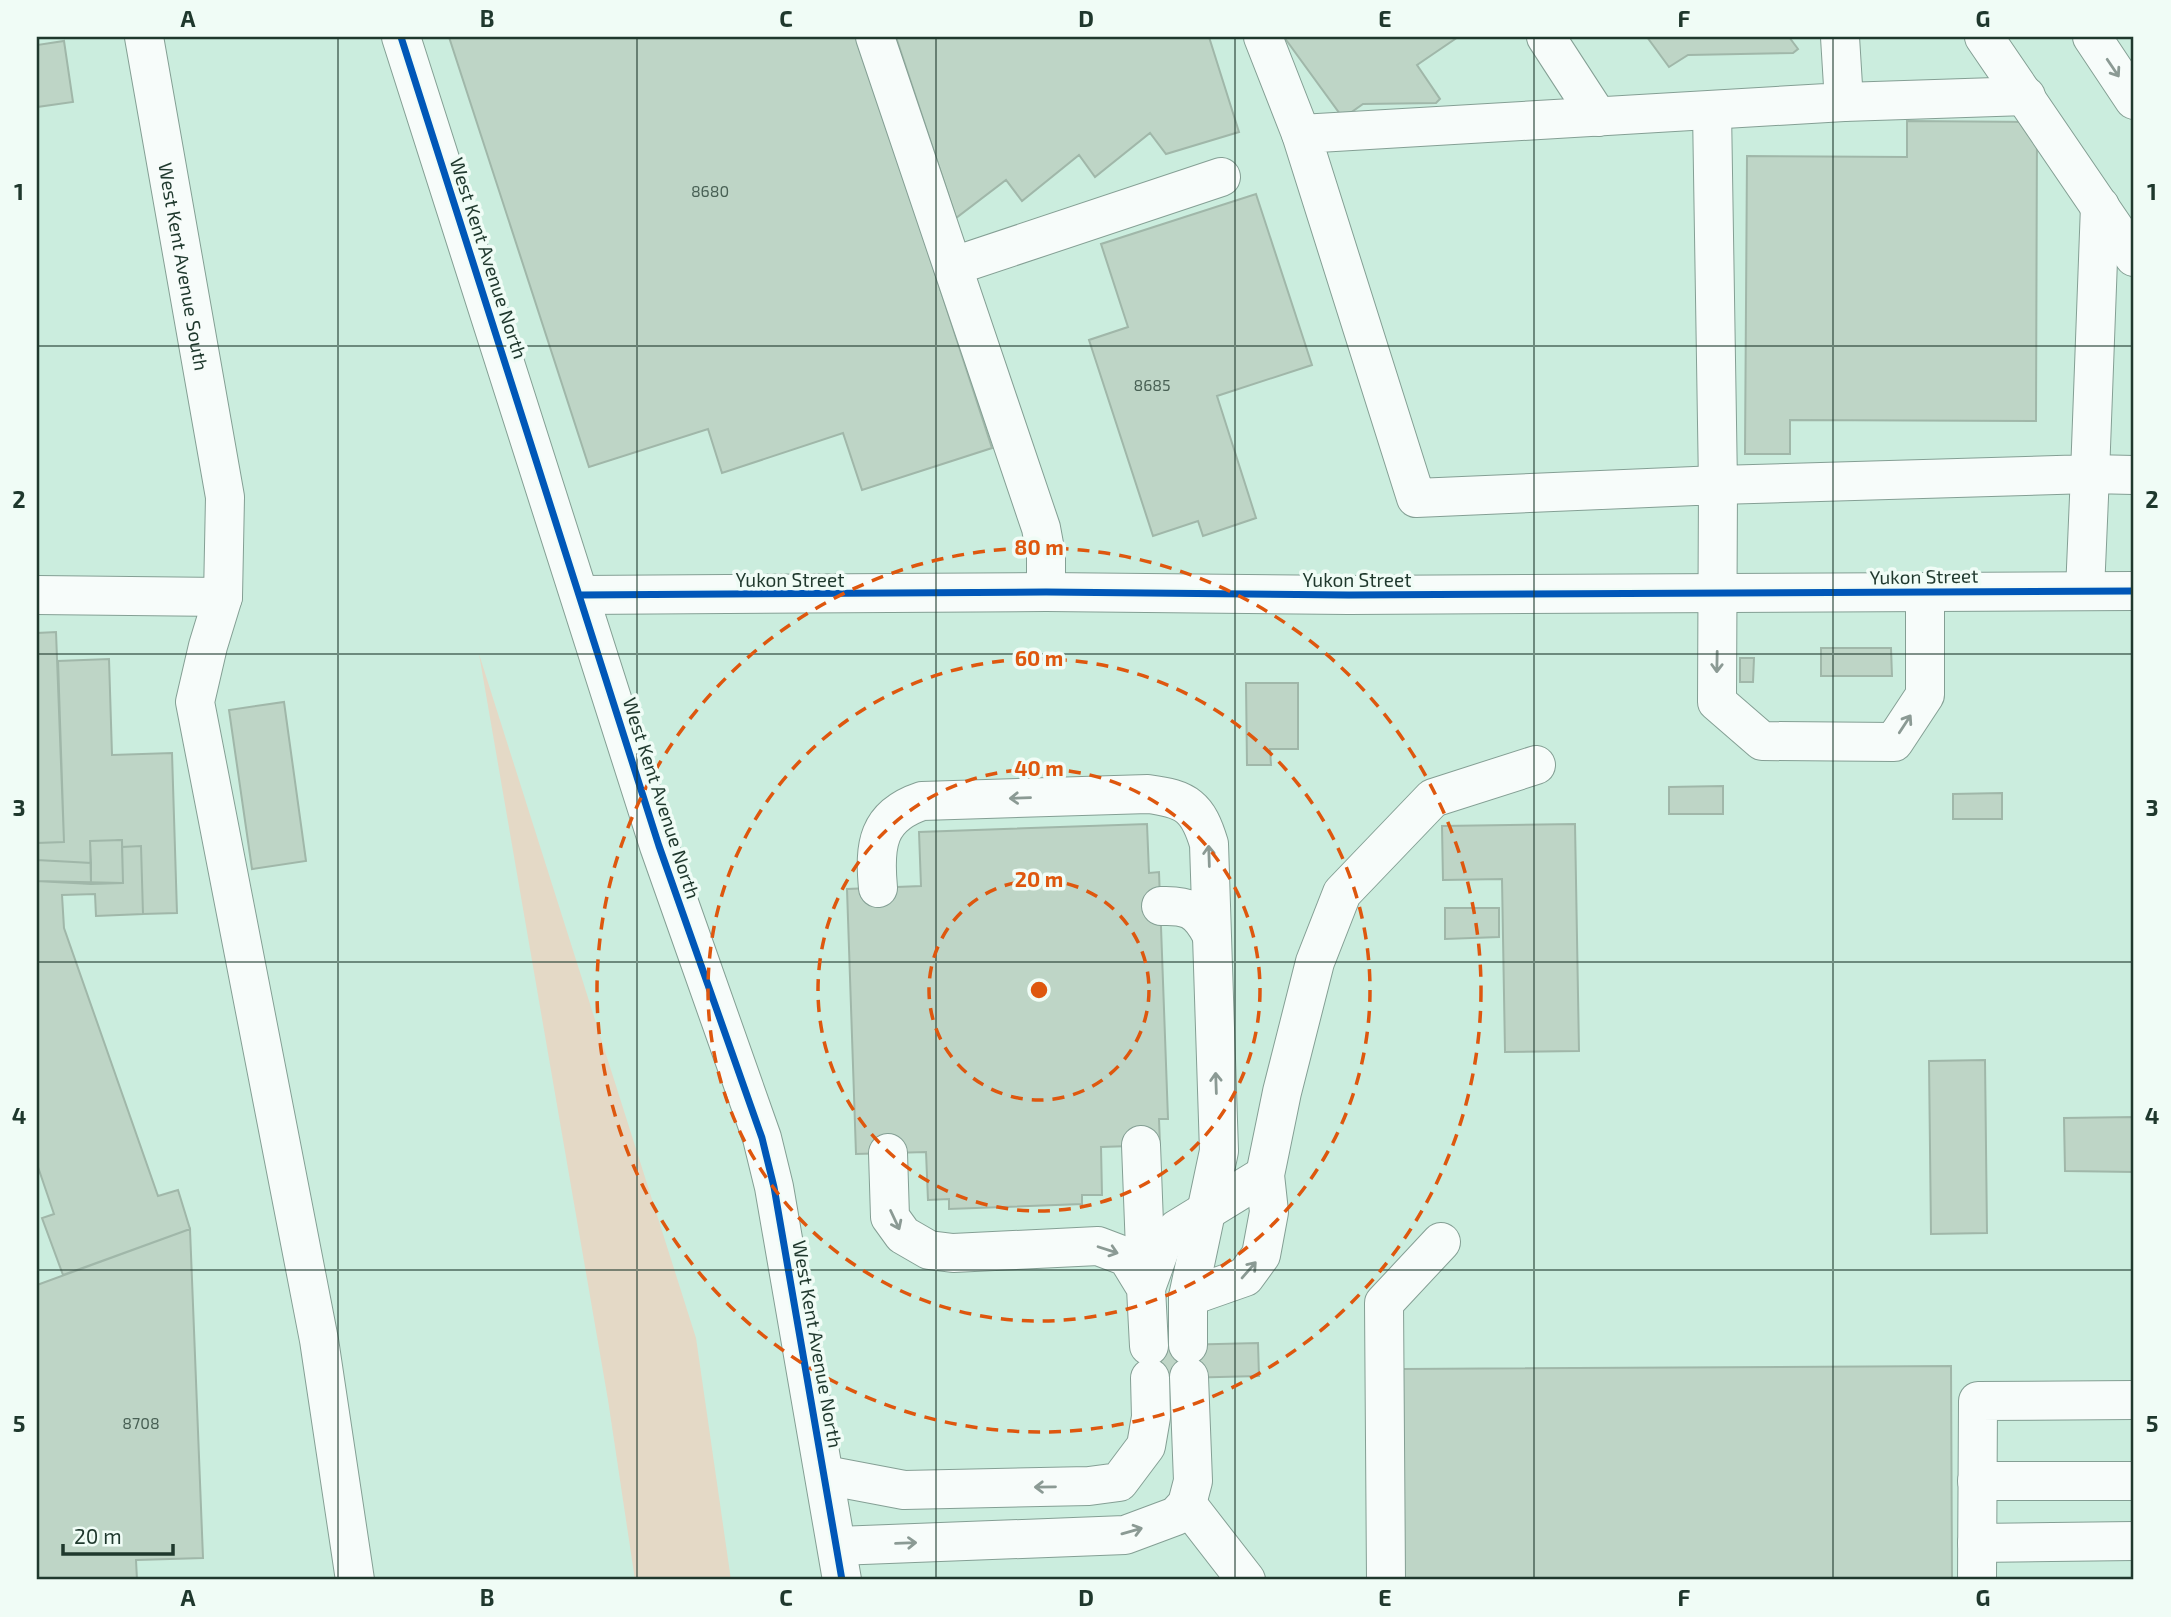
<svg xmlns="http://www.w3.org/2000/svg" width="2171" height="1617" font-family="'Exo 2',sans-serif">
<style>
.green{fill:#e4d9c6}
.building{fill:#bed5c6;stroke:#a0b7a9;stroke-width:2}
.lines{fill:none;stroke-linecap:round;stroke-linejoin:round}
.minor-casing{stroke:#849f94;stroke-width:40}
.minor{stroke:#f7fcfa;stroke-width:38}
.cycleway-casing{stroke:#f0fcf6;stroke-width:11}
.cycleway{stroke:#0057b8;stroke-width:7}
.oneway{stroke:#8b9a94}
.grid{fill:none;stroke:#1f382d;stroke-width:2;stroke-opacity:0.55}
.ring{fill:none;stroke:#de570e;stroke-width:3.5;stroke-dasharray:12 9}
.labels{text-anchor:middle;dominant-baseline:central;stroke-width:7;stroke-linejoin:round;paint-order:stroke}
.number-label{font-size:16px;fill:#486054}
.street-label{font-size:19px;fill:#1f382d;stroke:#f0fcf6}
.centre{fill:#de570e;stroke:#f0fcf6;stroke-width:3.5}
.ring-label{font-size:21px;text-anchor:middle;font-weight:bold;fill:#de570e;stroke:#f0fcf6;stroke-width:7;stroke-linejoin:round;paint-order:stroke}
.neatline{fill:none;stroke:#1f382d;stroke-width:2.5}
.grid-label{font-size:23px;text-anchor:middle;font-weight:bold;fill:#1f382d}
</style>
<rect width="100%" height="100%" fill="#cbedde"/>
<path class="green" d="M479,654L696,1338L731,1580H635L608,1400Z"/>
<path class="building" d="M449,37H858L992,448L862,490L843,433L722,473L708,429L589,467Z
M896,37H1209L1239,132L1166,154L1150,133L1095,177L1079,155L1022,201L1006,180L956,218Z
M1284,37H1458L1417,65L1440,99L1436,103L1363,104L1343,118Z
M1647,37H1789L1798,49L1793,53L1688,55L1669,67Z
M64,41L73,102L37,107V45Z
M1907,121L2037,122L2036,421L1790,420V454H1745L1747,156L1907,157Z
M1256,194L1312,365L1217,396L1256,518L1203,536L1198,521L1153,536L1089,340L1128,327L1101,244Z
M56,632L64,842L37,843V633Z
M1821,648H1891L1892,676H1821Z
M1740,658H1754L1753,682H1740Z
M109,659L112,755L172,753L177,913L143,914L141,846L122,847V840L90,841L91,863L37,860V843L64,842L58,661Z
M1246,683H1298V749H1270L1271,765H1247Z
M284,702L306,861L252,869L229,710Z
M1723,786V814H1669V787Z
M2002,793V819H1953V794Z
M1147,824L1149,873L1159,872L1168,1119H1159L1160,1145L1101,1147L1102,1195H1082V1204L949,1209V1199L928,1200L926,1152L856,1154L847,889L921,886L919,832Z
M1575,824L1579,1051L1505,1052L1502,879L1443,880L1442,826Z
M122,840L123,883L91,884L90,841Z
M141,846L143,914L96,916L95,894L62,895L64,928L158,1196L178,1190L190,1229L63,1275L42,1218L54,1214L37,1164V881L123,883L122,847Z
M37,860L91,863V884L37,881Z
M1445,908H1499V937L1445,939Z
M1985,1060L1987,1233L1931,1234L1929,1061Z
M2134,1117V1172L2065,1171L2064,1118Z
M190,1229L203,1558L136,1560L137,1580H37V1285Z
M1258,1343L1259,1376L1140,1379L1138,1346Z
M1951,1366L1952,1580H1403L1402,1369Z"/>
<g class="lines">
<g class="minor-casing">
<g id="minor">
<path id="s1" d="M144,37L225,497L223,597L208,646L195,702L319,1340L355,1580"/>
<path d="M401,37L659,846L762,1138L774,1187L842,1580"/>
<path d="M875,37L1041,528L1046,555V592"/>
<path d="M1263,37L1301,134"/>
<path d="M1546,37L1598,117"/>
<path d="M1840,37L1844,102L1301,134L1416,498L1718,485L1717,702L1762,741L1894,742L1925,695V592"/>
<path d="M1984,37L2134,257"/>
<path d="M2092,37L2134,100"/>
<path d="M1844,102L2026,96"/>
<path d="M1712,110L1718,485L2090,474L2100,206"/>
<path d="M954,266L1221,177"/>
<path d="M2085,591L2090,474L2134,475"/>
<path d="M37,595L223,597"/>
<path d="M580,595L1046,592L1349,595L2134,591"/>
<path d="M878,888C874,845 877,816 922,801L1148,794C1187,799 1198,807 1209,844L1219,1151L1188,1297V1345"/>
<path d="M1161,906C1187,905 1198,909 1211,934"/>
<path d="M1141,1145L1146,1276"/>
<path d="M888,1153L890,1217L903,1235L929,1250L953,1253L1098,1246L1127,1257L1146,1288L1149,1346"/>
<path d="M1146,1288L1162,1244L1177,1229L1265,1175"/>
<path d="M1188,1297L1245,1277L1261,1255L1269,1212L1265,1175L1282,1092L1315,962L1342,893L1433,798L1536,765"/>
<path d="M825,1475L904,1490L1089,1486L1119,1482L1146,1446L1151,1417L1150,1378"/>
<path d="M1977,1481H2134"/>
<path d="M1187,1504L1246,1580"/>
<path d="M1977,1543L2134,1541"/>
<path d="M837,1546L1125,1535L1176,1516L1187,1504L1193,1481L1189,1377"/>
<path d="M1386,1580L1384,1303L1441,1242"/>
<path d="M1977,1580L1978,1401L2134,1400"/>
</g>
</g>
<use href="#minor" class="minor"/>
<g class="cycleway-casing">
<path id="cycleway" d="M401,37L659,846L762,1138L774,1187L842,1580
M580,595L1046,592L1349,595L2134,591"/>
</g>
<use href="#cycleway" class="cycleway"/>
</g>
<defs><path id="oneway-shaft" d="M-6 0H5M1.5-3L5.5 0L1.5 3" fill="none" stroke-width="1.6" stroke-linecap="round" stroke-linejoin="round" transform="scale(1.75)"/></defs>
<g class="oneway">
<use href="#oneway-shaft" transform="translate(2113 68) rotate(56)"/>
<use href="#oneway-shaft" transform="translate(1717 662) rotate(91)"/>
<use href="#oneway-shaft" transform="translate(1905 724) rotate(-57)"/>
<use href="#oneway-shaft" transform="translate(1020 798) rotate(178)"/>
<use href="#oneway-shaft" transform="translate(1209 856) rotate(-92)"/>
<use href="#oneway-shaft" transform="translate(1216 1083) rotate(-92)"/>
<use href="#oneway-shaft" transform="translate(895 1220) rotate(65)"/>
<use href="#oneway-shaft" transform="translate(1108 1250) rotate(18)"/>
<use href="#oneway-shaft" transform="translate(1249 1270) rotate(-49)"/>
<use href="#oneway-shaft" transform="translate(1045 1487) rotate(179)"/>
<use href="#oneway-shaft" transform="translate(1132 1531) rotate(-16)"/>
<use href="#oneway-shaft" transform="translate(906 1543) rotate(-2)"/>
</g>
<path class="grid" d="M338,37V1580M637,37V1580M936,37V1580M1235,37V1580M1534,37V1580M1833,37V1580M37,346H2134M37,654H2134M37,962H2134M37,1270H2134"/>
<g class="ring">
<circle cx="1039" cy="990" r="110"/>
<circle cx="1039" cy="990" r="221"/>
<circle cx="1039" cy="990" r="331"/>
<circle cx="1039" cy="990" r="442"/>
</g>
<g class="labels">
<g class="number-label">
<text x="710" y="190">8680</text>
<text x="1152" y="384">8685</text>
<text x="141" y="1422">8708</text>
</g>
<g class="street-label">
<text transform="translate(489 258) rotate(72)">West Kent Avenue North</text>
<text stroke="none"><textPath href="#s1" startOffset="233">West Kent Avenue South</textPath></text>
<text transform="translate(1924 576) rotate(-1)">Yukon Street</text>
<text x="790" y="579">Yukon Street</text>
<text x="1357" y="579">Yukon Street</text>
<text transform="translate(662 798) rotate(72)">West Kent Avenue North</text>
<text transform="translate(818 1344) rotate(80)">West Kent Avenue North</text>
</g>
</g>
<circle cx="1039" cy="990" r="10" class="centre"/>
<g class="ring-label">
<text x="1039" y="555">80 m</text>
<text x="1039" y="666">60 m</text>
<text x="1039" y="776">40 m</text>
<text x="1039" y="887">20 m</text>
</g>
<rect width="2171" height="1617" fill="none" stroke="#f0fcf6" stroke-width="77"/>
<path d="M63 1544v10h110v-10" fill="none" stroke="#1f382d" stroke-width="3.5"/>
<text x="74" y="1544" font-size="21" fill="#1f382d" stroke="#f0fcf6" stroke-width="5" paint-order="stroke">20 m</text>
<rect x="38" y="38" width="2094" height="1540" class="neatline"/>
<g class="grid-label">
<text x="188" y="27">A</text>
<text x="487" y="27">B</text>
<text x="786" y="27">C</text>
<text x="1086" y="27">D</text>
<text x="1385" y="27">E</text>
<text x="1684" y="27">F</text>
<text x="1983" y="27">G</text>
<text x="19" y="200">1</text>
<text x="2152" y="200">1</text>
<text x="19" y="508">2</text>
<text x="2152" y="508">2</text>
<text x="19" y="816">3</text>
<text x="2152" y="816">3</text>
<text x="19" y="1124">4</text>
<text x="2152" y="1124">4</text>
<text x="19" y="1432">5</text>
<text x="2152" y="1432">5</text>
<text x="188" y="1606">A</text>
<text x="487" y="1606">B</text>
<text x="786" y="1606">C</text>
<text x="1086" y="1606">D</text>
<text x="1385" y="1606">E</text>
<text x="1684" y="1606">F</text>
<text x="1983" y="1606">G</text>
</g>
</svg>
